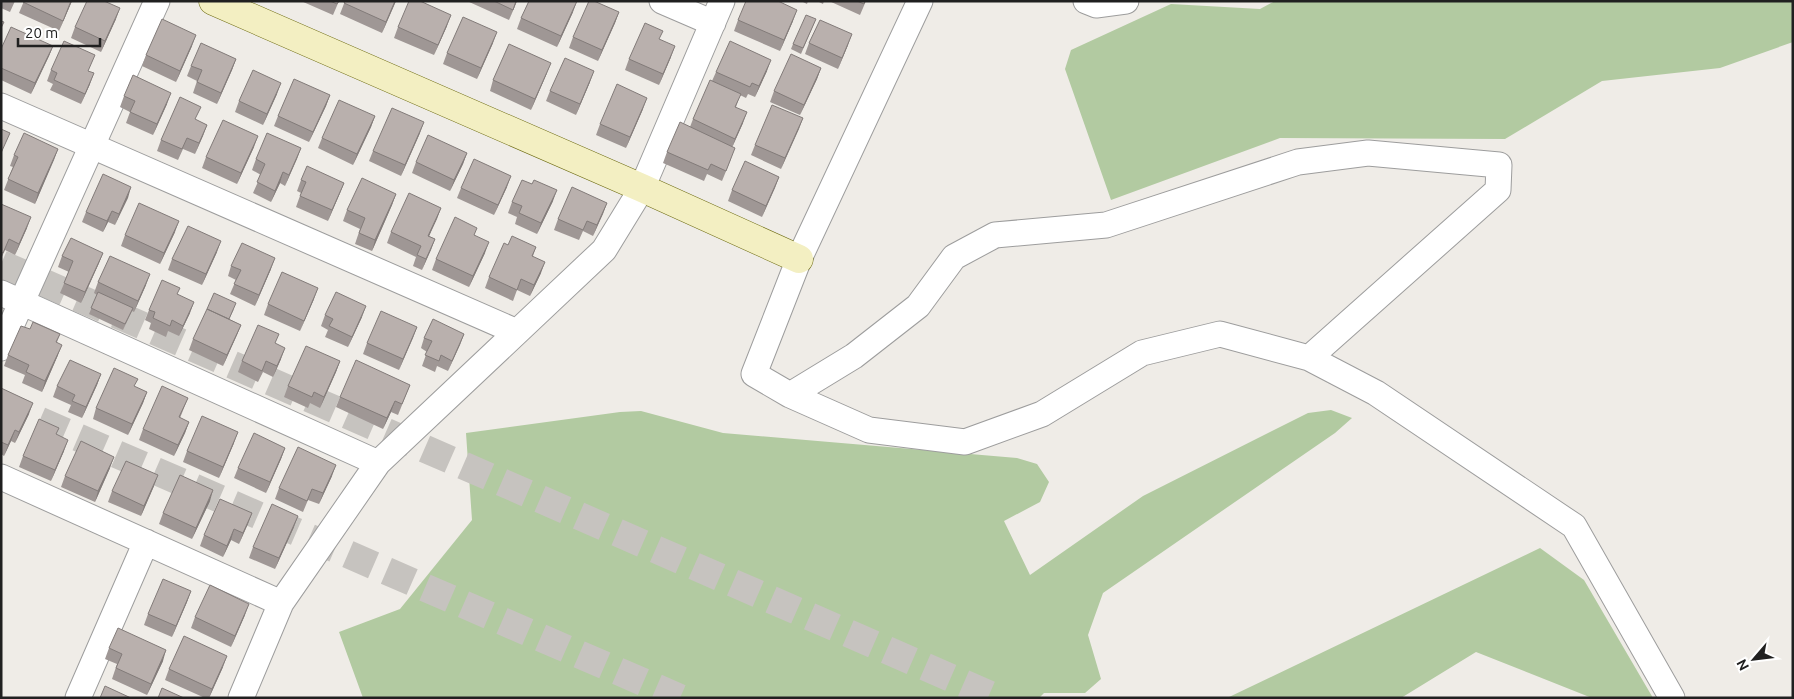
<svg xmlns="http://www.w3.org/2000/svg" width="1794" height="699" font-family="Ubuntu,sans-serif">
<style>
.forest{fill:#b2caa1}
.lines{fill:none;stroke-linecap:round;stroke-linejoin:round}
.highway-tunnel{stroke:#c6c3bf;stroke-width:28;stroke-dasharray:28 14;stroke-linecap:butt}
.street-casing{stroke:#9d9d9d;stroke-width:27}
.secondary-casing{stroke:#6d6b11;stroke-width:29}
.street{stroke:#fff;stroke-width:25}
.secondary{stroke:#f3efc2;stroke-width:28}
.wall{fill:#9f9795}
.shaded-wall{fill:#827b79}
.building{fill:#b9b0ad;stroke:#827b79}
</style>
<rect width="100%" height="100%" fill="#efece7"/>
<path class="forest" d="M1275,1H1793V42L1720,68L1602,81L1505,139L1280,138L1111,200L1065,69L1071,50L1171,4L1260,9Z
M1331,410L1352,418L1335,433L1103,593L1088,635L1101,679L1085,693H1044L1039,698H363L339,632L400,609L472,520L466,433L620,412L641,411L723,433L1017,458L1037,464L1049,482L1040,502L1004,521L1030,575L1143,496L1308,413Z
M1540,548L1584,580L1653,698H1592L1476,652L1401,698H1227Z"/>
<g class="lines">
<path class="highway-tunnel" d="M1,264L997,698
M1,404L680,698"/>
<g class="street-casing">
<path id="street" d="M662,1L713,23
M920,1L799,259L754,374L790,395L869,430L965,442L1042,414L1142,353L1220,334L1309,358L1376,393L1574,526L1672,698
M1086,1L1096,5L1126,1
M1,106L517,332
M1,293L378,463
M1,348L157,1
M790,395L854,356L918,306L954,257L995,235L1106,225L1298,162L1368,153L1499,165L1498,190L1309,358
M1,477L281,603
M78,698L146,542
M241,698L281,603L378,463L604,250L642,188L722,1"/>
</g>
<g class="secondary-casing">
<path id="secondary" d="M213,1L642,188L799,259"/>
</g>
<use href="#street" class="street"/>
<use href="#secondary" class="secondary"/>
</g>
<path class="wall" d="M1,1H15L10,12L1,8Z
M24,1H72L59,31L19,13Z
M301,1H339L333,15Z
M345,1H396L382,33L340,14Z
M467,1H517L509,20Z
M801,1H808L807,4Z
M817,1H824L823,4Z
M829,1H866L860,15Z
M573,12L557,47L517,29L521,18Z
M619,12L615,23L598,61L569,48L573,37Z
M116,19L101,52L71,38L75,27Z
M816,19L801,54L791,49L793,44Z
M738,20L793,21L780,51L734,31Z
M447,26L434,55L394,38L398,27Z
M493,43L477,79L443,64L447,53Z
M809,43L848,45L838,69L805,54Z
M53,46L49,56L31,94L1,80V49Z
M192,46L176,82L142,66L146,55Z
M671,57L659,85L625,70L629,59Z
M236,59L232,70L217,104L193,93L197,81L187,76L191,66Z
M821,68L817,79L800,115L770,102L774,91Z
M51,70L89,71L90,84L81,104L50,90L53,84L47,81Z
M767,71L755,97L748,94L746,98L740,95L736,107L743,123L732,147L731,159L722,181L707,174L704,181L663,163L667,152L690,127L693,119L712,81L716,72Z
M547,73L531,110L490,91L493,80Z
M590,82L576,115L546,101L550,91Z
M277,94L263,125L235,112L239,101Z
M330,95L326,106L309,142L274,126L278,116Z
M124,96L167,104L153,135L126,123L130,112L120,107Z
M643,109L626,148L596,135L600,124Z
M375,116L371,127L353,165L318,148L322,138Z
M803,118L781,169L751,155L755,145Z
M196,120L207,125L195,154L183,149L178,160L157,151L161,140Z
M420,133L401,176L369,161L373,151Z
M254,147L237,184L202,168L206,157Z
M301,148L285,186L280,183L271,202L253,193L261,175L252,170L256,159Z
M58,149L35,204L4,190L13,167L10,166L14,155Z
M467,153L463,164L450,191L412,173L416,162Z
M779,177L762,217L728,201L732,190Z
M301,180L344,183L340,193L328,221L296,207L301,193L297,191Z
M131,187L115,225L108,222L103,232L82,222L86,212Z
M507,187L494,215L457,198L461,188Z
M396,194L392,205L372,251L355,244L360,229L343,221L347,210Z
M553,201L537,234L515,224L517,217L508,213L512,202Z
M607,203L593,236L583,231L579,240L554,230L558,219Z
M1,204L27,228L15,255L5,250L1,259Z
M441,208L429,236L435,239L422,270L413,266L416,257L387,243L391,232Z
M175,232L160,264L121,246L125,235Z
M475,235L485,253L469,287L432,270L436,259Z
M508,245L536,247L533,256L541,273L530,296L517,290L513,301L485,288L489,277Z
M217,252L202,285L168,270L172,259Z
M103,253L99,263L81,303L60,293L69,272L58,267L62,256Z
M231,266L271,269L255,306L230,294L236,280L228,276Z
M98,282L146,285L134,312L132,311L123,330L89,314L97,295L94,293Z
M178,294L190,313L179,336L168,331L166,337L149,329L151,323L145,320L149,310Z
M314,299L300,331L264,315L268,304Z
M234,309L229,319L241,325L223,366L189,350L193,339Z
M325,315L362,317L348,347L325,337L328,330L321,326Z
M417,327L399,370L363,354L367,343Z
M30,329L60,334L57,342L58,355L42,392L22,383L25,375L4,366L8,355Z
M464,334L448,371L437,366L435,372L422,366L427,352L421,348L424,338Z
M276,344L281,359L273,377L263,372L258,382L238,372L242,361Z
M340,361L336,372L320,408L310,403L308,408L284,397L288,386Z
M101,374L97,385L82,418L68,412L71,405L53,397L57,386Z
M410,385L398,415L391,412L383,429L336,407L340,397Z
M135,387L147,392L143,403L128,435L93,419L96,408Z
M1,388L29,414L15,443L11,441L4,456L1,454Z
M188,398L180,418L189,422L185,433L174,456L139,440L143,429Z
M56,435L64,451L51,481L19,467L23,456Z
M234,443L219,478L183,462L187,451Z
M285,448L281,459L266,493L234,478L238,468Z
M110,468L95,502L61,487L65,476Z
M332,476L319,504L308,500L303,512L275,499L279,488Z
M154,486L141,516L108,502L112,491Z
M210,501L192,539L159,524L163,513Z
M252,513L239,544L231,540L223,557L200,546L204,535Z
M294,527L275,569L249,558L253,547Z
M191,591L187,602L172,637L144,625L148,614Z
M245,615L231,647L191,628L195,617Z
M109,648L163,661L147,695L112,679L117,664L105,659Z
M223,667L209,698H205L165,680L169,669Z"/>
<path class="shaded-wall" d="M71,1H72L59,31Z
M395,1H396L382,33L386,22Z
M516,1H517L509,20L513,10Z
M577,1L573,12L557,47L561,36Z
M120,8L116,19L101,52L105,41Z
M797,10L793,21L780,51L784,40Z
M619,12L615,23L598,61L602,50Z
M451,15L447,26L434,55L438,45Z
M497,32L493,43L477,79L481,68Z
M852,34L848,45L838,69L842,58Z
M196,35L192,46L176,82L180,71Z
M53,46L49,56L31,94L35,83Z
M675,46L671,57L659,85L663,74Z
M236,59L232,70L217,104L221,93Z
M771,60L767,71L755,97L759,86Z
M551,63L547,73L531,110L535,99Z
M821,68L817,79L800,115L804,105Z
M594,71L590,82L576,115L580,104Z
M94,73L90,84L81,104L85,94Z
M281,83L277,94L263,125L267,114Z
M171,93L167,104L153,135L157,124Z
M330,95L326,106L309,142L313,132Z
M647,98L643,109L626,148L630,137Z
M747,112L743,123L731,150L735,139Z
M375,116L371,127L353,165L357,154Z
M803,118L799,129L781,169L785,158Z
M424,122L420,133L401,176L405,165Z
M207,125L203,136L195,154L199,143Z
M258,136L254,147L237,184L241,173Z
M301,148L297,159L285,186L289,175Z
M58,149L54,160L35,204L38,193Z
M467,153L463,164L450,191L454,180Z
M283,172L280,183L271,202L275,191Z
M511,176L507,187L494,215L498,205Z
M779,177L775,188L762,217L766,206Z
M344,183L340,193L328,221L332,210Z
M131,187L128,198L115,225L119,214Z
M557,190L553,201L537,234L541,223Z
M396,194L392,205L372,251L375,240Z
M607,203L603,214L593,236L597,225Z
M441,208L437,219L424,247L428,236Z
M112,211L108,222L103,232L107,221Z
M31,217L27,228L15,255L19,244Z
M179,221L175,232L160,264L164,253Z
M435,239L431,250L422,270L426,259Z
M221,241L217,252L202,285L206,274Z
M489,242L485,253L469,287L473,276Z
M103,253L99,263L81,303L85,292Z
M275,258L271,269L255,306L259,295Z
M545,262L541,273L530,296L534,285Z
M150,274L146,285L134,312L138,301Z
M318,288L314,299L300,331L304,321Z
M194,302L190,313L179,336L183,326Z
M366,306L362,317L348,347L352,337Z
M241,325L237,335L223,366L227,355Z
M417,327L413,338L399,370L403,359Z
M464,334L460,345L448,371L452,361Z
M62,345L58,355L42,392L45,381Z
M285,348L281,359L273,377L277,366Z
M340,361L336,372L320,408L324,397Z
M101,374L97,385L82,418L86,407Z
M147,392L143,403L128,435L132,424Z
M395,401L391,412L383,429L387,418Z
M33,403L29,414L15,443L19,432Z
M189,422L185,433L174,456L178,445Z
M15,430L11,441L4,456L8,445Z
M238,432L234,443L219,478L223,467Z
M68,440L64,451L51,481L55,470Z
M285,448L281,459L266,493L270,482Z
M114,457L110,468L95,502L98,491Z
M336,465L332,476L319,504L323,493Z
M158,475L154,486L141,516L144,506Z
M213,490L210,501L192,539L196,528Z
M252,513L248,524L239,544L243,533Z
M298,516L294,527L275,569L279,558Z
M234,529L231,540L223,557L227,546Z
M191,591L187,602L172,637L176,626Z
M249,604L245,615L231,647L235,636Z
M166,650L163,661L147,695L151,684Z
M227,656L223,667L209,698L212,689Z"/>
<path class="building" d="M24,1H71L63,21L23,2Z
M87,1H104L120,8L105,41L75,27Z
M330,1H339L337,4Z
M345,1H395L386,22L344,3Z
M409,1H420L451,15L438,45L398,27Z
M494,1H516L513,10Z
M529,1H577L561,36L521,18Z
M589,1H594L619,12L602,50L573,37Z
M746,1H778L797,10L784,40L738,20Z
M857,1H865L864,4Z
M806,15L816,19L803,48L793,44Z
M463,17L497,32L481,68L447,53Z
M162,19L196,35L180,71L146,55Z
M820,20L852,34L842,58L809,43Z
M1,21L4,22L1,28Z
M645,23L663,31L659,39L675,46L663,74L629,59Z
M11,27L53,46L35,83L1,68V49Z
M64,41L95,55L88,71L94,73L85,94L54,80L57,73L51,70Z
M730,41L771,60L759,86L752,83L750,87L716,72Z
M201,43L236,59L221,93L197,82L202,70L191,66Z
M509,44L551,63L535,99L493,80Z
M791,54L821,68L804,105L774,91Z
M565,58L594,71L580,104L550,91Z
M253,70L281,83L267,114L239,101Z
M133,75L171,93L157,124L130,112L135,101L124,96Z
M294,79L330,95L313,132L278,116Z
M710,80L741,94L735,107L747,112L735,139L693,119Z
M617,84L647,98L630,137L600,124Z
M180,97L201,107L195,119L207,125L199,143L187,138L182,149L161,140Z
M339,100L375,116L357,154L322,138Z
M772,105L803,118L785,158L755,145Z
M392,108L424,122L405,165L373,151Z
M223,120L258,136L241,173L206,157Z
M680,122L735,148L726,171L711,164L708,170L667,152Z
M1,129L10,133L1,153Z
M24,133L58,149L38,193L8,179L18,157L14,155Z
M267,133L301,148L289,175L283,172L275,191L257,182L265,164L256,159Z
M428,135L467,153L454,180L416,162Z
M474,159L511,176L498,205L461,188Z
M745,161L779,177L766,206L732,190Z
M307,166L344,183L332,210L300,196L306,182L301,180Z
M103,174L131,187L119,214L112,211L107,221L86,212Z
M362,178L396,194L375,240L359,233L365,218L347,210Z
M522,180L532,184L534,180L557,190L541,223L519,213L522,206L512,202Z
M572,187L607,203L597,225L587,221L583,230L558,219Z
M409,193L441,208L428,236L435,239L426,259L417,255L421,246L391,232Z
M139,203L179,221L164,253L125,235Z
M1,204L31,217L19,244L9,239L3,253L1,252Z
M455,217L477,228L474,235L489,242L473,276L436,259Z
M188,226L221,241L206,274L172,259Z
M512,236L536,247L532,256L545,262L534,285L521,279L517,290L489,277L504,243L508,245Z
M71,238L103,253L85,292L64,283L73,261L62,256Z
M242,243L275,258L259,295L234,284L241,270L231,266Z
M110,256L150,274L138,301L98,282Z
M282,272L318,288L304,321L268,304Z
M162,280L180,288L177,294L194,302L183,326L172,320L170,326L153,318L155,312L149,310Z
M98,292L133,308L125,324L91,308Z
M336,292L366,306L352,337L329,326L333,319L325,315Z
M214,293L236,303L229,319L207,309Z
M207,309L241,325L227,355L193,339Z
M381,311L417,327L403,359L367,343Z
M433,319L464,334L452,361L441,355L439,361L425,355L432,341L424,338Z
M33,322L60,334L56,342L62,345L45,381L26,372L29,365L8,355L21,326L30,329Z
M258,325L279,334L275,343L285,348L277,366L266,361L262,371L242,361Z
M306,346L340,361L324,397L314,392L312,397L288,386Z
M70,360L101,374L86,407L72,401L75,395L57,386Z
M356,360L410,385L402,404L395,401L387,418L340,397Z
M114,368L138,379L134,386L147,392L132,424L96,408Z
M162,386L188,398L179,417L189,422L178,445L143,429Z
M1,388L33,403L19,432L15,430L8,445L1,442Z
M202,416L238,432L223,467L187,451Z
M39,419L59,428L56,434L68,440L55,470L23,456Z
M254,433L285,448L270,482L238,468Z
M81,441L114,457L98,491L65,476Z
M298,447L336,465L323,493L312,489L307,501L279,488Z
M126,461L158,475L144,506L112,491Z
M180,475L213,490L196,528L163,513Z
M220,499L252,513L243,533L234,529L227,546L204,535Z
M272,504L298,516L279,558L253,547Z
M163,579L191,591L176,626L148,614Z
M210,585L249,604L235,636L195,617Z
M118,628L166,650L151,684L116,668L122,654L109,648Z
M184,636L227,656L212,689L169,669Z
M105,686L131,698H100Z
M162,688L184,698H158Z"/>
<rect width="1794" height="699" fill="none" stroke="#202020" stroke-width="5"/>
<g transform="translate(1754 659) rotate(242)" stroke="#ffffff" stroke-width="4" paint-order="stroke">
<path d="M0-4L9 19L0 12L-9 19Z" fill="#202020"/>
<text y="-8" font-size="14" font-weight="bold" text-anchor="middle" fill="#202020">N</text>
</g>
<path d="M18 38v8h82v-8" fill="none" stroke="#202020" stroke-width="2.5"/>
<text x="25" y="38" font-size="15" fill="#202020" stroke="#ffffff" stroke-width="4" paint-order="stroke">20 m</text>
</svg>
